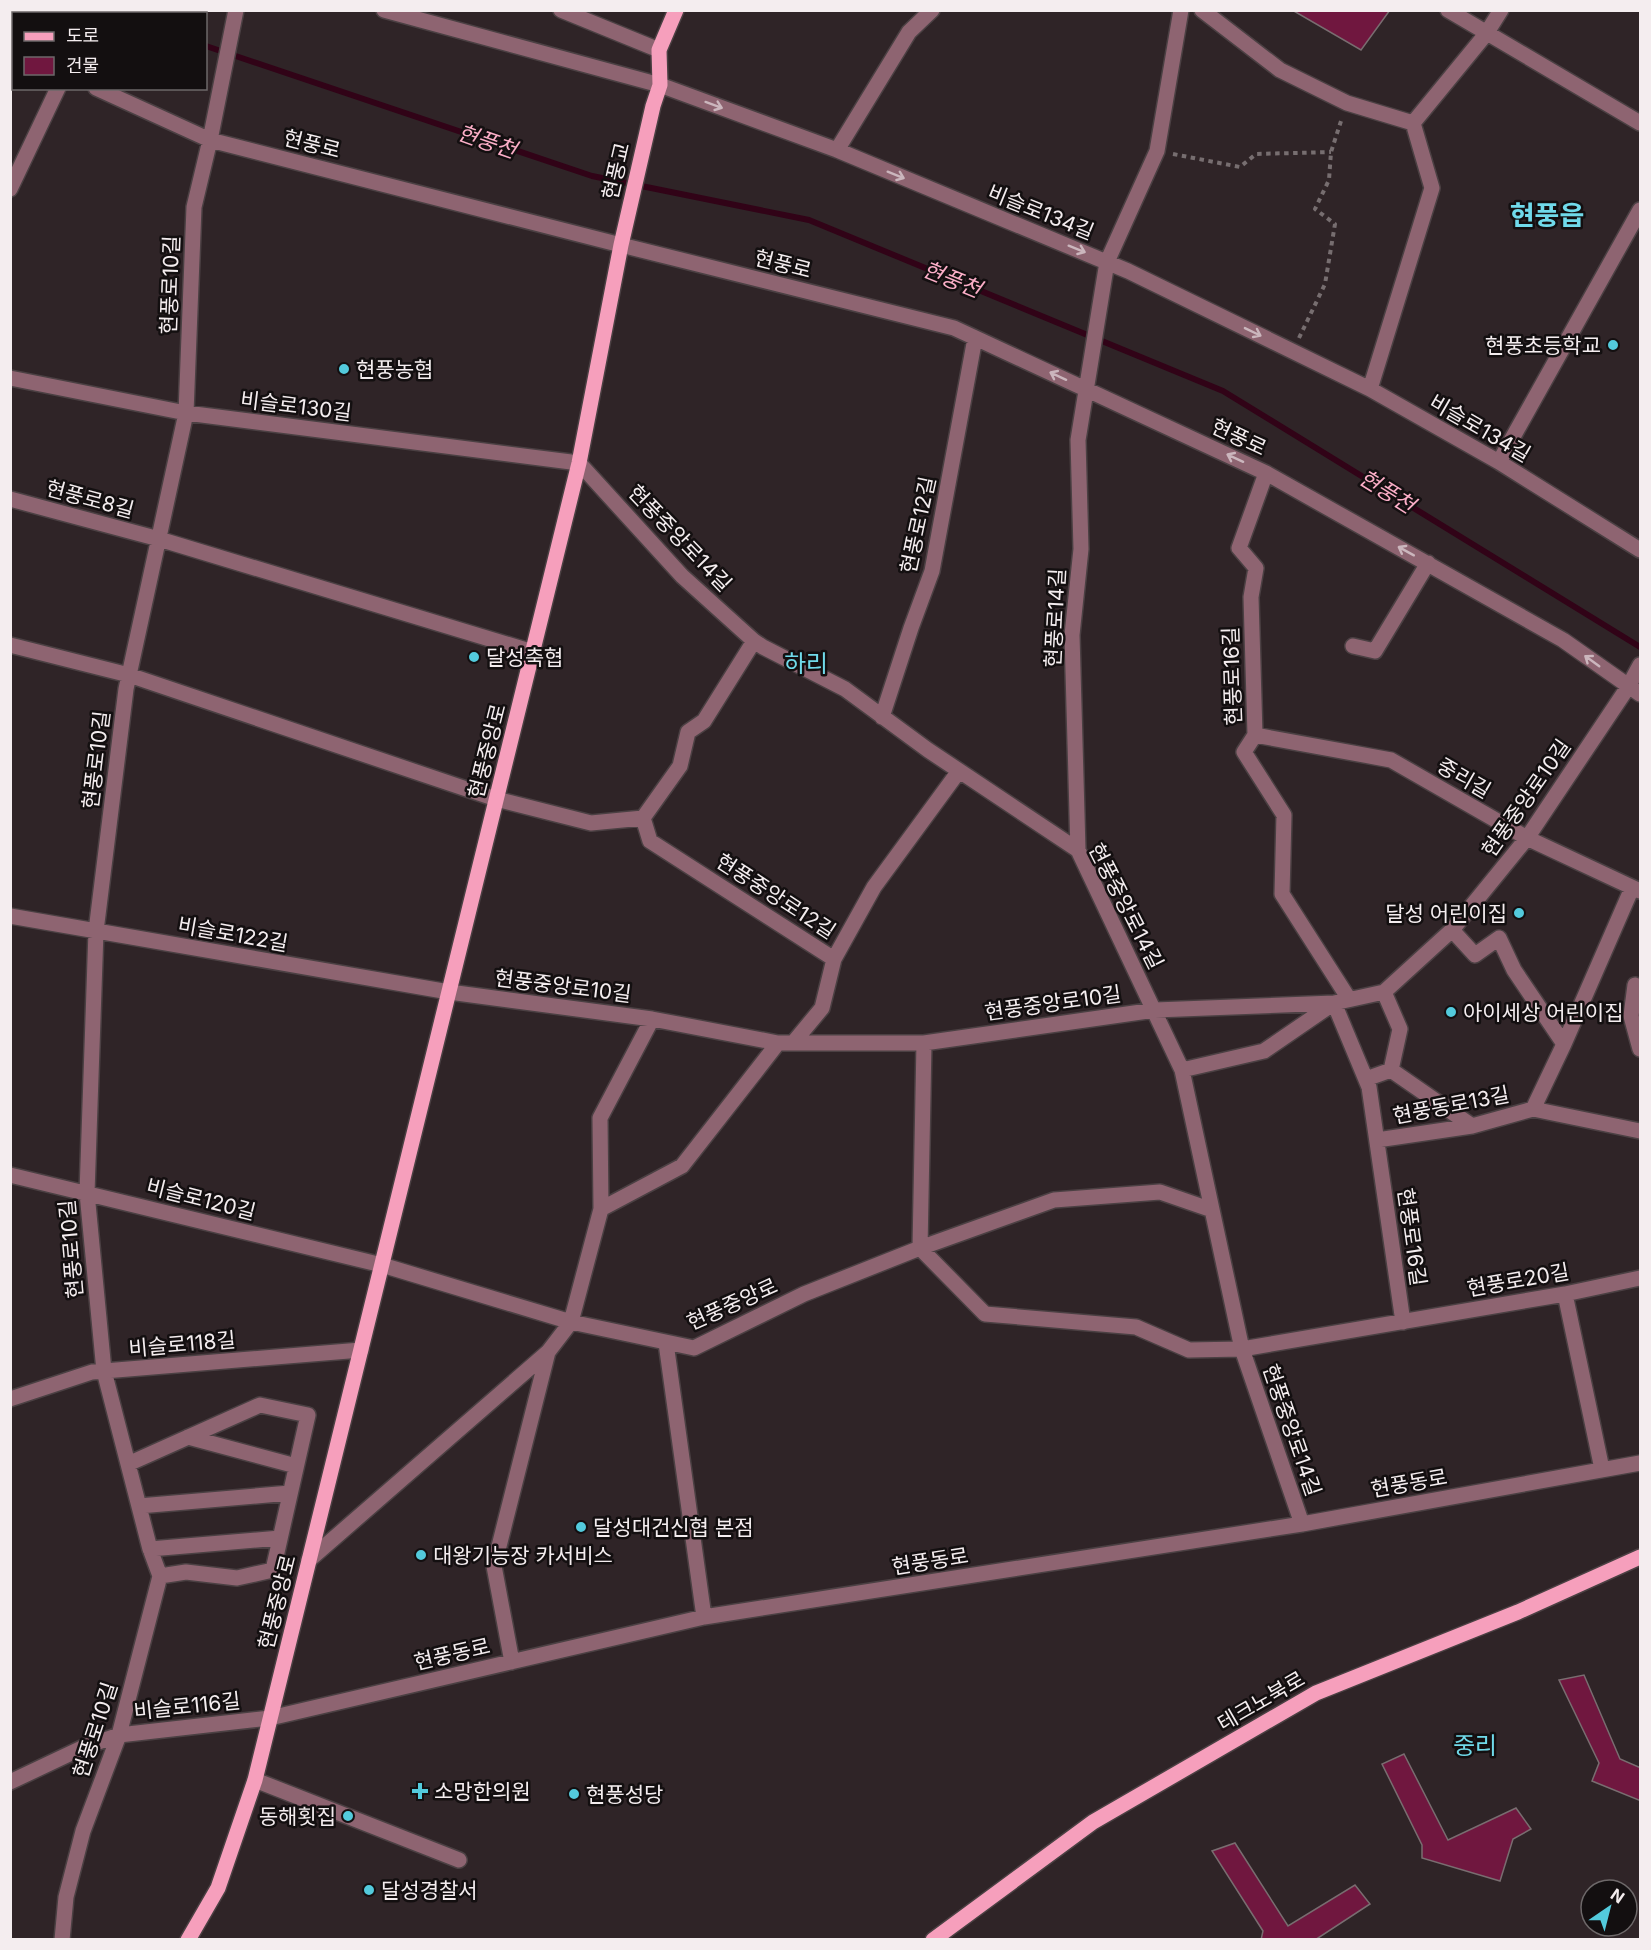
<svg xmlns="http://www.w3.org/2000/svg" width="1651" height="1950" font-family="Inter,'Noto Sans KR',sans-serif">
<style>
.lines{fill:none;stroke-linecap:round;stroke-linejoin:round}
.stream{stroke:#310317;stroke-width:6}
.building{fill:#70173f;stroke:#796d70;stroke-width:1.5}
.minor-casing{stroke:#4b4043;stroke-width:18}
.major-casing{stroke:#4b4043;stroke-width:18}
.path{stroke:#776e70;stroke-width:4;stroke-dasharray:4.5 4.5;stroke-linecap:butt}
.minor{stroke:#8e6471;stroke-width:15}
.major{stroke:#f69fbc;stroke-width:15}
.oneway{stroke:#cbb6bd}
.poi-dot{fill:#53cadc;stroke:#130f10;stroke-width:2}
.labels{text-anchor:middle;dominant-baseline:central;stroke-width:5;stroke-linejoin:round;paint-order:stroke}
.street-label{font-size:21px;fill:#f4edef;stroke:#130f10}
.poi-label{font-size:21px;fill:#f4edef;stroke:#130f10;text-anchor:start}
.water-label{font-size:22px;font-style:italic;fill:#fbaec7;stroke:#130f10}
.quarter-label{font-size:24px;fill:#70daea;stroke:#130f10}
.district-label{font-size:27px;font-weight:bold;fill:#70daea;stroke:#130f10}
</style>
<rect width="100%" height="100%" fill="#2f2427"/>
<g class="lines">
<path class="stream" d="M120,10L124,14
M206,46L592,176L809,220L1223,391L1640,647"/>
</g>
<path class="building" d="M1292,10H1390L1361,50Z
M1584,1675L1620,1759L1641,1768V1801L1592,1781L1599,1763L1559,1680Z
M1404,1754L1448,1840L1516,1808L1531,1829L1513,1839L1500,1881L1422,1858V1845L1382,1764Z
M1235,1843L1288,1926L1355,1885L1370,1904L1315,1940H1261L1263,1931L1212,1851Z"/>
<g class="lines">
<g class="minor-casing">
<path id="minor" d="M384,10L660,85L837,150L1128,271L1370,389L1499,462L1640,550
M561,10L659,50
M1202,10L1280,70L1347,103L1413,123
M1448,10L1640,123
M10,42L14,44
M96,88L210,140L621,245L954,328L1266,473L1563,640L1640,694
M837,150L909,32L932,10
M10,189L58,88
M10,378L186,413L579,463L682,576L754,641L763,647L845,689L928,750L1078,850L1182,1070L1242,1349L1302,1524
M1370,389L1432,188L1413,123L1486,34L1501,10
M1499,462L1640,210
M1266,473L1239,548L1256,568L1251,597L1255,735L1244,752L1284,815L1282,894L1349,999
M10,499L159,539L533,652
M10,645L129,675L496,799L591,823L643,818L650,841L834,959L874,887L959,771
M1353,646L1375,651L1428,563
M882,717L911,628L932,571L975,338
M1255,735L1391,760L1527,838L1640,891
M643,818L680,766L688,732L704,721L754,641
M1078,850L1072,635L1081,549L1078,440L1107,262L1157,151L1181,10
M10,916L449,992L652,1019L778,1043H924L1155,1010L1334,1003L1384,992L1452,930L1527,838L1628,687L1640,665
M1452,930L1475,955L1499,938L1514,970L1564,1044
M1635,985L1631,1016L1640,1049
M793,1043L822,1008L834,959
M924,1043L920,1248L985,1314L1136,1327L1189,1350L1242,1349L1565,1294L1640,1278
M1182,1070L1264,1051L1334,1003L1369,1087L1403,1322
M1391,1070L1472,1126
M1366,1079L1391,1070L1400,1029L1384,992
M1533,1109L1564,1044L1632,888
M1377,1140L1472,1126L1533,1109L1640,1131
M10,1175L382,1265L571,1322L694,1348L804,1294L920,1248L1054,1200L1160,1192L1212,1210
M601,1209L600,1118L652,1019
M1565,1294L1602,1469
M666,1343L704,1617
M10,1399L92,1372L361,1350
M188,1437L296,1466
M128,1464L260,1405L308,1415L273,1570L237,1578L186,1572L160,1576
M139,1506L290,1493
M150,1549L280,1538
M309,1560L548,1352
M512,1662L494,1566L548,1352L571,1322L601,1209L682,1166L778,1043
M255,1780L459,1860
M10,1782L84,1747L119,1735L270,1718L704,1617L1302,1524L1640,1463
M62,1940L66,1897L83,1831L119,1735L160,1576L150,1549L104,1371L87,1193L96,931L126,689L186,413L194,207L210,140L236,10"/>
</g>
<g class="major-casing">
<path id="major" d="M188,1940L218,1888L255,1780L579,463L621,245L653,106L660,85L659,50L676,10
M933,1940L1093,1822L1316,1693L1518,1612L1640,1557"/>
</g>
<path class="path" d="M1173,154L1240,167L1256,154L1331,152
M1299,338L1325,284L1335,224L1315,209L1329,180L1331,152L1342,118"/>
<use href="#minor" class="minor"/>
<use href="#major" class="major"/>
</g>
<defs><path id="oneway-shaft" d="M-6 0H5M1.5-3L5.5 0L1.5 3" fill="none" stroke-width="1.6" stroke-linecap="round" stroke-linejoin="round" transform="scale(1.5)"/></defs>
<g class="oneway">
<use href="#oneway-shaft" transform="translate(714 105) rotate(20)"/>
<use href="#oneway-shaft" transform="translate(896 175) rotate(22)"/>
<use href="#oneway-shaft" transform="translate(1077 249) rotate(22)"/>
<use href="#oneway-shaft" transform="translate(1253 332) rotate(26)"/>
<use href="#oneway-shaft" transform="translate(1058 376) rotate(-155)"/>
<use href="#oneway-shaft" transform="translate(1235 458) rotate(-155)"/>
<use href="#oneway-shaft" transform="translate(1406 551) rotate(-151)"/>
<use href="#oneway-shaft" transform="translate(1592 661) rotate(-144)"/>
</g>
<g class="poi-dot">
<circle cx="1613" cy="345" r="6"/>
<circle cx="344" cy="369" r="6"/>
<circle cx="474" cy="657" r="6"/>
<circle cx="1519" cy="913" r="6"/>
<circle cx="1451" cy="1012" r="6"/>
<circle cx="581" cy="1527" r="6"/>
<circle cx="421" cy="1555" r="6"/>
<path d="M417 1782h6v6h6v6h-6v6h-6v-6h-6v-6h6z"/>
<circle cx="574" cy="1794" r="6"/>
<circle cx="348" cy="1816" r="6"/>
<circle cx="369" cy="1890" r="6"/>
</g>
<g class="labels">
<g class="street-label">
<text transform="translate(312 144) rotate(14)">현풍로</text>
<text transform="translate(616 171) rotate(-77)">현풍교</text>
<text transform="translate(1041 212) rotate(22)">비슬로134길</text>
<text transform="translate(783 264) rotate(14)">현풍로</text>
<text transform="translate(170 285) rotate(-88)">현풍로10길</text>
<text transform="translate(296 406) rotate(7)">비슬로130길</text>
<text transform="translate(1480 428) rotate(30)">비슬로134길</text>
<text transform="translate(1239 437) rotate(25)">현풍로</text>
<text transform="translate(90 499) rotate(15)">현풍로8길</text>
<text transform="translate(918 525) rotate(-78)">현풍로12길</text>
<text transform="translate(680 538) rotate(46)">현풍중앙로14길</text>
<text transform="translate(1055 618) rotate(-87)">현풍로14길</text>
<text transform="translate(1232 676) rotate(-92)">현풍로16길</text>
<text transform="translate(487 751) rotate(-76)">현풍중앙로</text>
<text transform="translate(96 760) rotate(-83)">현풍로10길</text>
<text transform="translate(1464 778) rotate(30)">중리길</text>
<text transform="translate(1526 798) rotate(-55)">현풍중앙로10길</text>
<text transform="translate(776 896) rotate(33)">현풍중앙로12길</text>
<text transform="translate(1126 906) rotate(63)">현풍중앙로14길</text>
<text transform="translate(233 934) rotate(10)">비슬로122길</text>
<text transform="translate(563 986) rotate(7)">현풍중앙로10길</text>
<text transform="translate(1053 1003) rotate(-8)">현풍중앙로10길</text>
<text transform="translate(1451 1105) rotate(-11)">현풍동로13길</text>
<text transform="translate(201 1199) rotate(14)">비슬로120길</text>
<text transform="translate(1412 1237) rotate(82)">현풍로16길</text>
<text transform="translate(71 1249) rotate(-95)">현풍로10길</text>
<text transform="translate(1518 1280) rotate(-10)">현풍로20길</text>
<text transform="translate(732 1304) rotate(-24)">현풍중앙로</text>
<text transform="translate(182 1344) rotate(-5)">비슬로118길</text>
<text transform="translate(1292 1430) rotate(71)">현풍중앙로14길</text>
<text transform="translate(1409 1483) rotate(-10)">현풍동로</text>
<text transform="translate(930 1561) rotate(-9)">현풍동로</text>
<text transform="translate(277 1602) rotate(-76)">현풍중앙로</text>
<text transform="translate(452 1654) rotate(-13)">현풍동로</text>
<text transform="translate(1261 1701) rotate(-30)">테크노북로</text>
<text transform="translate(187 1706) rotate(-6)">비슬로116길</text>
<text transform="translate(95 1730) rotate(-72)">현풍로10길</text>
</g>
<g class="poi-label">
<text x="1601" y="345" text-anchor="end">현풍초등학교</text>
<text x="356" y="369">현풍농협</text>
<text x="486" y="657">달성축협</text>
<text x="1507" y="913" text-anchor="end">달성 어린이집</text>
<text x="1463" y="1012">아이세상 어린이집</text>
<text x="593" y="1527">달성대건신협 본점</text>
<text x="433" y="1555">대왕기능장 카서비스</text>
<text x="434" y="1791">소망한의원</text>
<text x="586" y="1794">현풍성당</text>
<text x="336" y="1816" text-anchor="end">동해횟집</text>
<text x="381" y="1890">달성경찰서</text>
</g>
<g class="water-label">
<text transform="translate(487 141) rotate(19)">현풍천</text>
<text transform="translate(952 279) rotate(22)">현풍천</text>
<text transform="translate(1387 491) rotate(32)">현풍천</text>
</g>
<g class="quarter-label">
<text x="806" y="663">하리</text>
<text x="1475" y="1745">중리</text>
</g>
<g class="district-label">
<text x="1547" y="215">현풍읍</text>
</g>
</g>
<rect width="1651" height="1950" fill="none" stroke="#f4edef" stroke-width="24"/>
<rect x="12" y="12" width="195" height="78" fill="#130f10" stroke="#6d6869" stroke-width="1.5"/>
<rect x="24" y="32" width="30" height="9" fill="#f69fbc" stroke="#6d6869" stroke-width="1.5"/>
<text x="66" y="42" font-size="18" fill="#f4edef">도로</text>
<rect x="24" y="57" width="30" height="18" fill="#70173f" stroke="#6d6869" stroke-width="1.5"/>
<text x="66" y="72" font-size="18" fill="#f4edef">건물</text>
<g transform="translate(1609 1908) rotate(35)"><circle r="28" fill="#130f10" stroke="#6d6869" stroke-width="1.5"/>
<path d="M0-4.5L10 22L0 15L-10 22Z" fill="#53cadc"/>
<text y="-9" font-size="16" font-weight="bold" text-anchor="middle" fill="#f4edef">N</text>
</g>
</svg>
